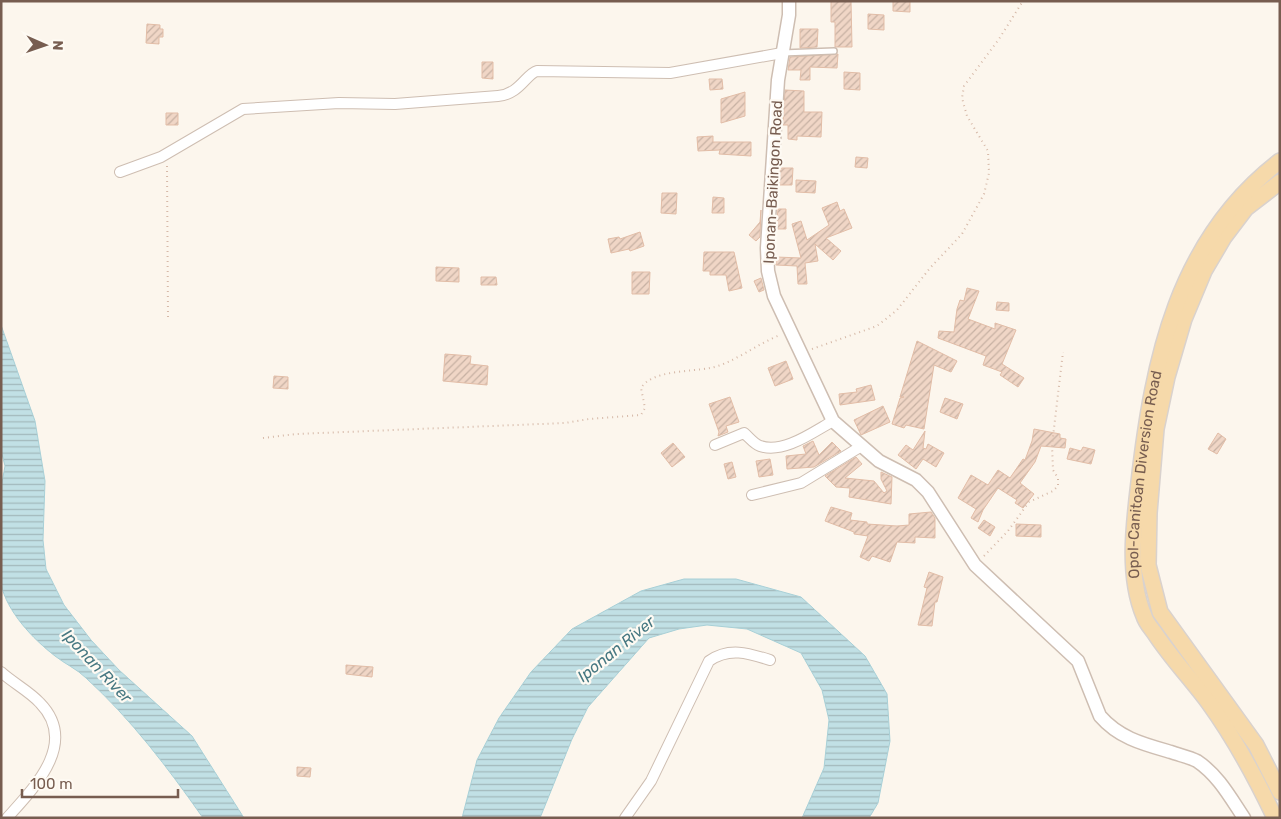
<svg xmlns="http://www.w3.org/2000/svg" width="1281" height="819" font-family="Rubik,sans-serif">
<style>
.water{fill:url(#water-rules);stroke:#a8d0d7}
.building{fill:url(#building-hatch);stroke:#e2bda7}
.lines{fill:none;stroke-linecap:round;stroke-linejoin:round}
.service-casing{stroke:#cebeb2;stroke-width:8}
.minor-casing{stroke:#cebeb2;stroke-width:12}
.tertiary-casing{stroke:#cebeb2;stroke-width:15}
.primary-casing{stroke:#d9d2ce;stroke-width:18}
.path{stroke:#d6b9a8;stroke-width:2;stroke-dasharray:1 4;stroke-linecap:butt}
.service{stroke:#fff;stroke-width:5}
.minor{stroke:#fff;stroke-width:10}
.tertiary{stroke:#fff;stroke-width:12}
.primary{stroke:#f6d9aa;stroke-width:15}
.labels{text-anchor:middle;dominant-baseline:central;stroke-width:4.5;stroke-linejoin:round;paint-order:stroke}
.street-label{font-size:15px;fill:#775d50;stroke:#fefaf3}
.water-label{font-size:16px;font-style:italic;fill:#477882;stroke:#fefaf3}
</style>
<defs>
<pattern id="water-rules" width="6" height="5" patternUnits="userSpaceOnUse" patternTransform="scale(1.25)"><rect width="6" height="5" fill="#c1e0e5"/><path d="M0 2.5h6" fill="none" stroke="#a2b9bc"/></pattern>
<pattern id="building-hatch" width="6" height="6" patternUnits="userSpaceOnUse" patternTransform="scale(1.25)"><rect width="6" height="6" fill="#f0d6c6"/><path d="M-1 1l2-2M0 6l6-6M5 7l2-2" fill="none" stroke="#c7b1a3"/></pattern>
</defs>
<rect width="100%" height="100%" fill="#fcf6ed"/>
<path class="water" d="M1,325L35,421L45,481L43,540L46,569L64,605L91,640L119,670L192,736L244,818H203C168,768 131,719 86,678C77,669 65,664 55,656C33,639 7,612 1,584V488L5,466L1,450Z
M684,579H736L801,597L865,656L887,694L890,741L878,803L869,818H802L824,768L829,720L822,690L801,653L747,629L707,625L679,629L649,638L588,707L572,739L540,818H462L477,760L499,718L531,672L572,629L641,591Z"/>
<path class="building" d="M831,1H851L852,47H835V22H831Z
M893,1H910V12L893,11Z
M868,14L884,15V30L868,29Z
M147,24L160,25V29H163V37H159V44L146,43Z
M800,29H818L817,47L800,48Z
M838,54L837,68L810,67V80H800L801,70H788L790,57Z
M482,62H493V79L482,78Z
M844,72L860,73V90L844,89Z
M709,79H722L723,89L710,90Z
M785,90L804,91V112H822L821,137L797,136V140L788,139V125H783Z
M745,92V116L721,123V99Z
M166,113H178V125H166Z
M713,136V142H751V156L719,154L720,150L698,151L697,137Z
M856,157L868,158L867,168L855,167Z
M780,168H793L792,185H779Z
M796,180L816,181L815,193L796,192Z
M662,193H677L676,214L661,213Z
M713,197L724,198V213H712Z
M837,202L840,211L844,209L852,228L826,238L841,251L833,260L815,244L818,261L805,263L807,284H798L797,266L776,265V257L801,258L792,224L801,221L807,240L829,225L822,208Z
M778,209H786V229H776Z
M761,210L760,237L756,241L749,235L760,222Z
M640,232L644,246L630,251L629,249L611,253L608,239L619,237L620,239Z
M704,252H734L742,288L729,291L726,275H710V271H703Z
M436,267L459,268V282L436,281Z
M632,272H650L649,294H632Z
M481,277H496L497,285H481Z
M761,278L764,290L759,292L754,281Z
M967,288L979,291L968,319L995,329V323L1016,330L1002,364L1024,378L1018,387L1000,375L1002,372L983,365L986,356L938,338L939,331L954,332L957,309L960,300L964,301Z
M997,302L1009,303V311L996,310Z
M917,341L957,361L951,372L934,365L924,429L906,425L904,428L892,424L900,398L904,397H900Z
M445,354L471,356L470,364L488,366L487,385L443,381Z
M786,361L793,379L775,386L768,368Z
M274,376L288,377V389L273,388Z
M871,385L875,400L840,405L839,394L857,392L856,389Z
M730,397L739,422L726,426L728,432L718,436L719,432L709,404Z
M945,398L963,404L957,419L940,412Z
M883,406L890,422L861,435L854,420Z
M1034,429L1060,434V438L1066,439L1065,448L1041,446L1035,462L1020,483L1034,494L1023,508L1015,503L1017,500L998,488L983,510L978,522L971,518L976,509L958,498L971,475L988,485L998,470L1010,478L1023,459L1025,460L1032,441Z
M925,431L923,448L926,449L928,444L944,453L936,467L923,459L916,469L898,455L906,445L913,450Z
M1218,433L1226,439L1217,454L1208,449Z
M813,441L819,455L832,442L841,451L814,467L787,469L786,456L806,454L803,446Z
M673,443L685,457L672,467L661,453Z
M1083,447L1095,450L1091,464L1067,459L1070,448L1081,451Z
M856,457L862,464L845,478L874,481L884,493L887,491L881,479V472L892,477L891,504L849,497L850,488L836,487L825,476Z
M770,459L773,475L759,477L756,461Z
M732,462L736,477L728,479L724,464Z
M831,507L852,513L850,520L867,522V524L897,526L909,525V514L931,512L935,518V538L915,537V543L897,542L890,562L872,556L869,561L860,557L868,536L854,534V532L825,521Z
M984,520L995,527L990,536L978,528Z
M1016,524L1041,525V537L1016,536Z
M929,572L943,577L937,602H935L932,626L918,625L927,588L924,587Z
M346,665L373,667L372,677L346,674Z
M297,767L311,768L310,777L297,776Z"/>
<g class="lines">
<g class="service-casing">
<path id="service" d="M782,53L834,51"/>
</g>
<g class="minor-casing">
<path id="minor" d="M120,172L161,157L243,109L339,103L395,104L498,96C520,94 526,74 537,71L670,73L782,53
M715,445L744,433C749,437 754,444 760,446C784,454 813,432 833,421
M752,495L801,483L860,447
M1,672C13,683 29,691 40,703C79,743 34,788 7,818
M625,818L651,781L709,661C729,647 748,653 770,660"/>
</g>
<g class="tertiary-casing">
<path id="tertiary" d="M789,1V15L778,80L767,248L768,271L774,296L833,421L879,461L916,480L928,492L975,565L1078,661L1100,716C1119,738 1143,744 1171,752C1179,755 1189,757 1197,761C1218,775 1230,797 1244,818"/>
</g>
<g class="primary-casing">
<g id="primary">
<path d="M1280,182L1246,208L1224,237L1204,271L1184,319L1167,377L1156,429L1149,513L1148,565L1160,612L1256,745L1280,792"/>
<path id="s1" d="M1275,818C1256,778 1235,739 1209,703C1192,680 1172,659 1156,635C1152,629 1146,623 1144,616C1127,576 1134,524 1139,482C1153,360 1177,240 1280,161"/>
</g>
</g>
<path class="path" d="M167,166L168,317
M812,349L877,326L897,310L930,268L962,234L984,194L989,173L988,151L967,116L962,98L964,86L999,39L1023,1
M263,438L296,434L565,423L589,419L641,415L645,408L641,388C652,370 690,372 710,368C732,364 757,344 780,335
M984,556L1008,531L1029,502L1053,491L1058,486V478L1053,470L1052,445L1063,352"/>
<use href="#service" class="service"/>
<use href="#minor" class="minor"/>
<use href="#tertiary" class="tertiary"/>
<use href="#primary" class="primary"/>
</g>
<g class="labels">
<g class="street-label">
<text transform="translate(773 182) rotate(-87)">Iponan-Baikingon Road</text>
<text stroke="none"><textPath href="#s1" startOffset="385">Opol-Canitoan Diversion Road</textPath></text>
</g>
<g class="water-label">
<text transform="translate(616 649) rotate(-39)">Iponan River</text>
<text transform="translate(97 666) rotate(47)">Iponan River</text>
</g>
</g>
<rect width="1281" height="819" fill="none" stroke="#775d50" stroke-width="5"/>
<g transform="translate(45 45) rotate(92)" stroke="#fefaf3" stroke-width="4" paint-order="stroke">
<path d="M0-4L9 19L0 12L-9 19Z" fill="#775d50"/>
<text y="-8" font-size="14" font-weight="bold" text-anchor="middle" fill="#775d50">N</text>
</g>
<path d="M22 789v8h156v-8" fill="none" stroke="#775d50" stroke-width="2.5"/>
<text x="30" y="789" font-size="15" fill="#775d50" stroke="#fefaf3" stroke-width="4" paint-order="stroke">100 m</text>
</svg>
